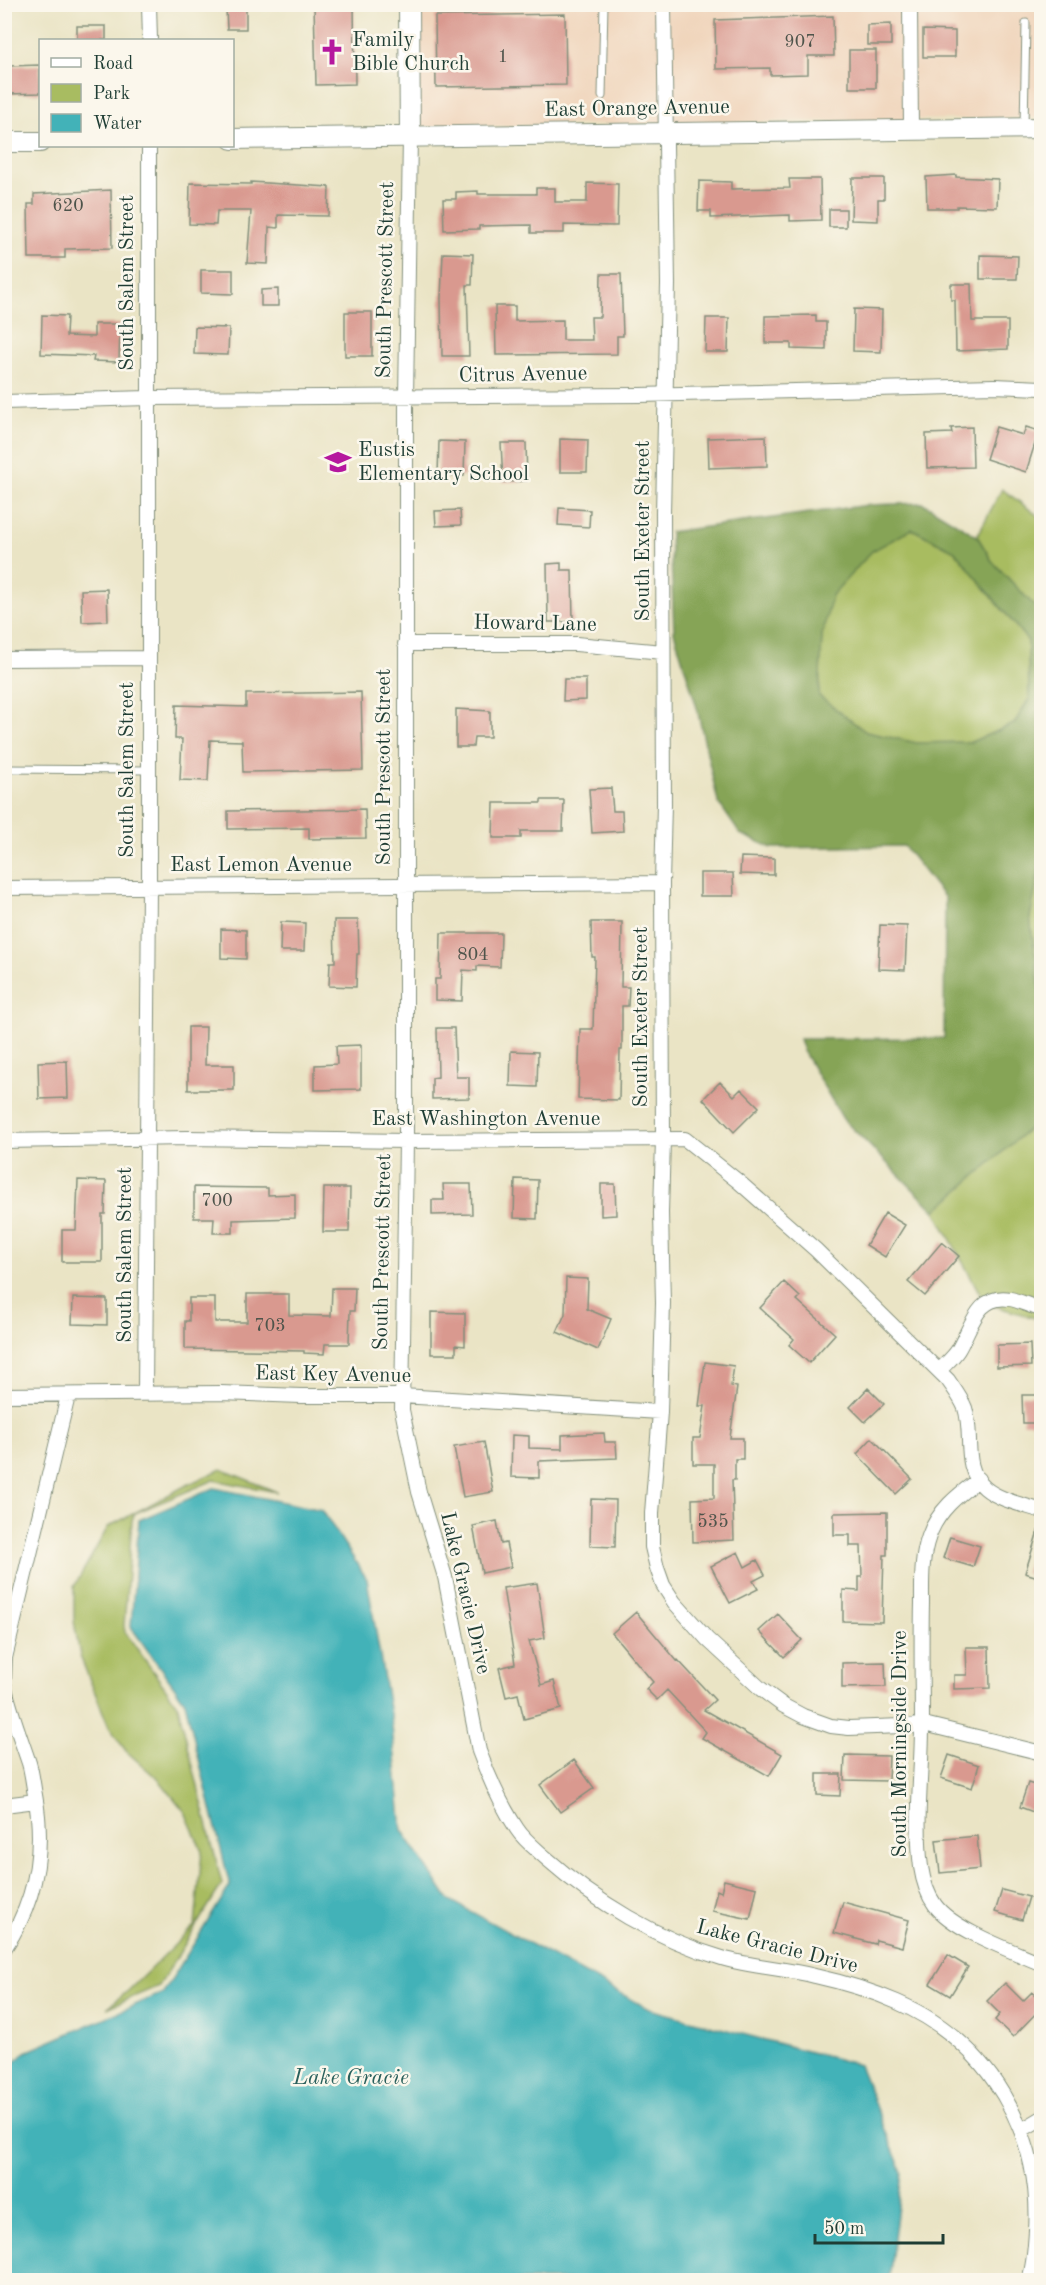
<svg xmlns="http://www.w3.org/2000/svg" width="1046" height="2285" font-family="'Old Standard TT',serif">
<style>
.built{fill:#f0d5bc}
.green{fill:#a8bc61;stroke:#647c4a;stroke-width:1.5}
.forest{fill:#86a457;stroke:#527046;stroke-width:1.5;fill-rule:evenodd}
.water{fill:#42b2b8;stroke:#307876;stroke-width:1.5}
.building{fill:#d9998f}
.lines{fill:none;stroke-linecap:round;stroke-linejoin:round}
.lane-casing{stroke:#84907c;stroke-width:9}
.street-casing{stroke:#84907c;stroke-width:16}
.secondary-casing{stroke:#84907c;stroke-width:22}
.lane{stroke:#fff;stroke-width:7}
.street{stroke:#fff;stroke-width:14}
.secondary{stroke:#fff;stroke-width:20}
.labels{text-anchor:middle;dominant-baseline:central;stroke-width:5;stroke-linejoin:round;paint-order:stroke}
.number-label{font-size:18px;fill:#4e544b}
.poi-label{font-size:21px;fill:#1f3d34;stroke:#fbf7ec;text-anchor:start}
.street-label{font-size:21px;fill:#1f3d34;stroke:#fbf7ec}
.water-label{font-size:22px;font-style:italic;fill:#2a605c;stroke:#fbf7ec}
</style>
<rect width="100%" height="100%" fill="#fbf7ec"/>
<filter id="ink" filterUnits="userSpaceOnUse"><feTurbulence type="fractalNoise" baseFrequency=".0167" numOctaves="2"/><feDisplacementMap in="SourceGraphic" scale="12" xChannelSelector="R" yChannelSelector="G"/><feConvolveMatrix kernelMatrix="1 2 1 2 8 2 1 2 1" color-interpolation-filters="sRGB"/></filter>
<filter id="wash" filterUnits="userSpaceOnUse"><feTurbulence type="fractalNoise" baseFrequency=".008" numOctaves="4" result="noise"/><feDisplacementMap in="SourceGraphic" scale="24" xChannelSelector="R" yChannelSelector="G"/><feGaussianBlur stdDeviation="1.35" result="paint"/><feColorMatrix in="noise" values="0 0 0 0 0 0 0 0 0 0 0 0 0 0 0 0 0 1.4 0 .05"/><feComposite in="paint" operator="in"/></filter>
<g filter="url(#wash)">
<rect width="100%" height="100%" fill="#eae4c5"/>
<path class="built" d="M901,4L1041,10V118L419,127L418,5Z"/>
<path class="green" d="M1002,489L1041,518V614L992,561L977,536Z
M912,529L955,551L1028,641L1029,699L1014,724L971,742L916,743L866,732L819,696L822,635L832,595L872,551Z
M1041,857V1008L1030,917Z
M1041,1118V1320L985,1303L935,1211Z
M221,1469L277,1492L214,1480L135,1513L132,1520L124,1626L125,1632L178,1706L222,1884L159,1986L107,2008L129,1990L195,1925L202,1851L185,1812L160,1781L126,1751L109,1727L80,1656L74,1621V1587L108,1527L185,1486Z"/>
<path class="forest" d="M923,503L977,536L992,561L1042,614V857L1030,917L1042,1008L1041,1118L935,1211L843,1119L803,1051L799,1039L944,1038L945,898L904,846L772,848L740,834L718,802L696,704L674,632L670,532L868,505ZM912,529L955,551L1028,641L1029,699L1014,724L971,742L917,743L866,732L819,696L822,635L832,595L872,551Z"/>
<path class="water" d="M214,1488L322,1510L367,1579L392,1726L402,1830L448,1899L649,2009L859,2065L902,2172L889,2280H9L5,2277V2070L26,2052L163,1993L230,1886L185,1702L131,1627L139,1520Z"/>
<g id="blocks">
<path class="building" d="M314,4H354L355,84L316,85Z
M246,8V29H227L226,9Z
M565,14L566,85L436,87L435,16Z
M833,16L834,56H808V74L770,75V68L716,69L715,20Z
M891,24V45H867V25Z
M77,26H106V40H77Z
M923,30L955,31V57H923Z
M849,50H876V88H849Z
M40,65V93L9,94V66Z
M956,175V177L998,179L997,207L957,206V208H927L926,177Z
M852,178H884V199H878V221L851,220Z
M789,179H820L821,220L790,221V215L711,218V211H698L699,181L731,182V189L790,188Z
M251,182L329,187L328,216L278,215V228L269,227L268,264L247,263L251,211H217L216,225L189,224L190,183L251,184Z
M587,183L618,184L617,226L564,225V233H531V225L479,226V229L444,230L443,199H456V192L478,191V194H536V188H555V202H587Z
M111,190L112,248L65,249V258H29L28,204H34V194Z
M829,209H846V227H829Z
M443,253L473,254L472,285H467L469,356H442L441,298Z
M980,255L1018,256L1017,279H980Z
M201,270H233V294L201,293Z
M601,274H621L623,336H617V354L496,355L495,306H515V321L563,320V340H592L591,317H600Z
M951,284H971L972,321H1008V349L956,351L955,300H951Z
M278,289V306H261V290Z
M854,309L882,310L881,352L853,351Z
M345,312H372V356H345Z
M42,315L67,316L66,336L94,337V324H120L119,362L93,361L94,356L41,354Z
M816,315V322H826V350L791,349V343H765V316Z
M706,318H729L728,352H705Z
M195,327L229,328L228,355L194,354Z
M972,427L973,467L927,468L926,434L952,433L951,428Z
M996,427L1023,435L1026,427L1039,431L1026,472L986,459Z
M766,436L767,466L709,468L708,438Z
M560,439L588,440L587,472H560Z
M439,441L465,442L464,476L438,475Z
M501,443H526L527,481L503,482Z
M559,508L590,510L589,527L558,525Z
M460,510L461,525L436,526L435,511Z
M561,563V570H572L573,622H548L547,564Z
M107,589L108,621L82,622L81,590Z
M564,679H586V700L563,701Z
M361,692L363,770L243,772L242,741L210,740L208,781L180,780L182,739H175L176,705L246,707V694Z
M456,709L490,711V737H474L473,747H456Z
M611,788L613,811H622L623,831L592,833L589,789Z
M541,800H564L563,831H521V838H493L494,803H541Z
M365,809L366,838L309,839V828L228,829V811Z
M741,857L774,858V875L740,874Z
M700,873H733L734,896H700Z
M334,920H358L359,954H357L356,987L329,986L330,962H335Z
M281,922L305,923L304,951H280Z
M591,922H622L621,987H629L628,1006H622V1050H620L619,1100L578,1099L580,1029H593L595,957H592Z
M880,925L907,926L905,970L878,969Z
M221,929L246,930V959L221,958Z
M441,933H501L500,967L477,966V971L463,970L462,1001L435,1000V979H440Z
M188,1027H206L205,1065H234V1090H188Z
M437,1028H454L456,1077H469V1098L432,1099V1078L438,1077Z
M361,1045V1089L315,1090V1065L337,1064L336,1046Z
M511,1051L538,1052L537,1087L510,1086Z
M67,1061L68,1098L39,1099L38,1062Z
M720,1082L734,1096L741,1089L759,1107L734,1132L703,1099Z
M515,1179L538,1180L537,1219L514,1218Z
M78,1180L106,1181L105,1214H102V1262H62V1230H76Z
M443,1184H471L472,1214L432,1215V1200H444Z
M601,1184H615L616,1215L601,1216Z
M194,1187L268,1188V1195L295,1194V1218L233,1220V1233H213L214,1218H194Z
M324,1188H350L349,1232H323Z
M885,1213L905,1225L885,1257L866,1245Z
M942,1242L959,1256L925,1296L908,1282Z
M566,1278L588,1279L587,1309L611,1319L598,1350L557,1332L565,1314Z
M784,1282L800,1297L797,1300L835,1334L809,1363L789,1345L794,1339L760,1308Z
M332,1288H355L354,1311H350L349,1344H325L324,1354L304,1353V1351L185,1349V1321H189V1298H215V1322H247V1294H289V1315L331,1316Z
M73,1298L107,1299V1325L72,1324Z
M431,1312L465,1313V1346L456,1345V1354H431Z
M1030,1344L1031,1366L997,1367V1345Z
M705,1362L734,1366L731,1386L737,1387L730,1438H743V1459H735V1480H732L734,1540L693,1542L692,1499L714,1498V1464H693V1438H700L705,1406H699Z
M868,1388L884,1404L865,1422L850,1407Z
M1022,1395H1041V1423H1023Z
M604,1433L605,1442H616L617,1458L539,1461V1478L511,1477L512,1435L529,1436V1448L562,1449V1435Z
M872,1438L912,1479L896,1494L857,1454Z
M484,1442L493,1492L463,1497L454,1447Z
M591,1499L616,1500L615,1547L590,1546Z
M887,1512V1555H884L882,1622L843,1621V1590L859,1591V1577H862L861,1546H850V1535H834V1513Z
M497,1521L501,1544L506,1543L511,1567L482,1573L473,1526Z
M1038,1531L1041,1532V1578L1025,1573Z
M950,1537L980,1546L973,1567L943,1558Z
M738,1552L745,1567L757,1560L765,1575L753,1581L758,1589L730,1603L711,1566Z
M537,1583L545,1638L529,1641L541,1685L554,1681L561,1709L524,1719L518,1694L506,1697L499,1668L515,1664L503,1588Z
M636,1612L677,1661L678,1660L715,1700L704,1710L782,1754L769,1776L702,1738L706,1732L667,1690L657,1700L646,1689L653,1682L612,1633Z
M778,1614L802,1640L784,1657L759,1631Z
M966,1647H989L990,1688L954,1689V1675H967Z
M885,1662L886,1687L842,1688V1663Z
M845,1755L889,1756L888,1781L844,1780Z
M949,1755L979,1765L972,1788L941,1778Z
M574,1760L594,1788L560,1812L540,1785Z
M817,1774H841L840,1796L817,1795Z
M1028,1783L1041,1787V1815L1020,1807Z
M977,1836L980,1869L940,1873L936,1840Z
M724,1880L757,1888L750,1919L712,1911L717,1890L721,1892Z
M1002,1890L1029,1897L1022,1920L995,1912Z
M843,1902L909,1920L902,1947L876,1940L875,1944L834,1933Z
M948,1955L968,1967L950,1996L930,1984Z
M1005,1983L1023,2001L1032,1992L1041,2001V2008L1013,2037L995,2020L1000,2014L987,2001Z"/>
</g>
</g>
<g filter="url(#ink)">
<use href="#blocks" fill-opacity="0" stroke="#84907c" stroke-width="1.5"/>
<g class="lines">
<g class="lane-casing">
<path id="lane" d="M602,96L604,4
M1024,126L1026,23
M4,769L148,770"/>
</g>
<g class="street-casing">
<path id="street" d="M149,4L150,40
M664,4L668,284L663,513L664,804L662,883L663,1139L661,1213L663,1303L660,1412L652,1513V1547L657,1568L663,1585L674,1602L707,1639L761,1689L784,1706L803,1716L831,1726L849,1728L928,1725L1042,1753
M910,4L911,130
M410,137L406,398V1141L402,1410L419,1492L445,1577L479,1751C489,1778 501,1805 517,1829C524,1840 536,1849 546,1858C596,1902 657,1939 722,1958C752,1967 784,1968 815,1976C842,1982 872,1991 897,2002C989,2042 1042,2133 1036,2231C1035,2248 1034,2265 1029,2280
M4,402L148,398L640,395L994,386L1042,388
M405,644H576L663,652
M4,659L148,658
M4,888L662,883
M4,1141L187,1138L406,1141L685,1139L739,1182L816,1250L948,1380C954,1389 961,1398 965,1408C974,1435 961,1467 985,1488C999,1500 1024,1505 1042,1511
M939,1371C945,1364 953,1358 958,1350C971,1329 977,1293 1010,1299C1021,1301 1031,1307 1042,1309
M145,1393L149,887V146
M4,1395L221,1393L301,1396H402L660,1412
M979,1479C958,1495 938,1510 929,1536C921,1558 922,1581 922,1603C921,1644 922,1685 922,1726C922,1772 915,1821 921,1867C923,1880 927,1894 935,1905C953,1930 1013,1951 1042,1964
M4,1681L5,1658L68,1396
M4,1684C10,1711 20,1736 29,1763C32,1773 33,1784 35,1795C45,1849 36,1902 4,1949
M4,1805L36,1801
M1022,2130L1042,2118"/>
</g>
<g class="secondary-casing">
<path id="secondary" d="M409,4L410,137
M232,139L1042,128
M4,142H40"/>
</g>
<use href="#lane" class="lane"/>
<use href="#street" class="street"/>
<use href="#secondary" class="secondary"/>
</g>
</g>
<defs>
<g id="church-bare" transform="scale(2.07)"><path d="M-1.2-6h2.4v3.5h3.3v2.4h-3.3V6h-2.4V-.1h-3.3v-2.4h3.3Z" fill="#b5179e" stroke="#fbf7ec" stroke-width="2.5" paint-order="stroke"/></g>
<g id="school-bare" transform="scale(2.07)"><path d="M0-5L7-2L0 1L-7-2ZM-4 1L0 2.5L4 1V4Q0 6-4 4Z" fill="#b5179e" stroke="#fbf7ec" stroke-width="2.5" paint-order="stroke"/></g>
</defs>
<g fill-rule="evenodd">
<use href="#church-bare" x="332" y="52"/>
<use href="#school-bare" x="338" y="462"/>
</g>
<g class="labels">
<g class="number-label">
<text x="800" y="42">907</text>
<text x="503" y="57">1</text>
<text x="68" y="206">620</text>
<text x="473" y="955">804</text>
<text x="217" y="1201">700</text>
<text x="270" y="1326">703</text>
<text x="713" y="1522">535</text>
</g>
<g class="poi-label">
<text x="352" y="40">Family<tspan x="352" dy="24">Bible Church</tspan></text>
<text x="358" y="450">Eustis<tspan x="358" dy="24">Elementary School</tspan></text>
</g>
<g class="street-label">
<text transform="translate(637 109) rotate(-1)">East Orange Avenue</text>
<text transform="translate(386 280) rotate(-89)">South Prescott Street</text>
<text transform="translate(127 283) rotate(-90)">South Salem Street</text>
<text transform="translate(523 375) rotate(-1)">Citrus Avenue</text>
<text transform="translate(643 531) rotate(-90)">South Exeter Street</text>
<text transform="translate(535 624) rotate(1)">Howard Lane</text>
<text transform="translate(384 767) rotate(-90)">South Prescott Street</text>
<text transform="translate(127 770) rotate(-90)">South Salem Street</text>
<text x="261" y="865">East Lemon Avenue</text>
<text transform="translate(641 1017) rotate(-90)">South Exeter Street</text>
<text x="486" y="1119">East Washington Avenue</text>
<text transform="translate(383 1252) rotate(-89)">South Prescott Street</text>
<text transform="translate(125 1255) rotate(-90)">South Salem Street</text>
<text transform="translate(333 1375) rotate(1)">East Key Avenue</text>
<text transform="translate(465 1593) rotate(77)">Lake Gracie Drive</text>
<text transform="translate(900 1744) rotate(-90)">South Morningside Drive</text>
<text transform="translate(777 1947) rotate(14)">Lake Gracie Drive</text>
</g>
<g class="water-label">
<text x="351" y="2078">Lake Gracie</text>
</g>
</g>
<rect width="1046" height="2285" fill="none" stroke="#fbf7ec" stroke-width="24"/>
<rect x="39" y="39" width="195" height="108" fill="#fbf7ec" stroke="#a3ada2" stroke-width="1.5"/>
<rect x="51" y="58" width="30" height="9" fill="#ffffff" stroke="#a3ada2" stroke-width="1.5"/>
<text x="93" y="69" font-size="18" fill="#1f3d34">Road</text>
<rect x="51" y="84" width="30" height="18" fill="#a8bc61" stroke="#a3ada2" stroke-width="1.5"/>
<text x="93" y="99" font-size="18" fill="#1f3d34">Park</text>
<rect x="51" y="114" width="30" height="18" fill="#42b2b8" stroke="#a3ada2" stroke-width="1.5"/>
<text x="93" y="129" font-size="18" fill="#1f3d34">Water</text>
<path d="M815 2234v9h128v-9" fill="none" stroke="#1f3d34" stroke-width="3"/>
<text x="824" y="2234" font-size="18" fill="#1f3d34" stroke="#fbf7ec" stroke-width="4.5" paint-order="stroke">50 m</text>
</svg>
